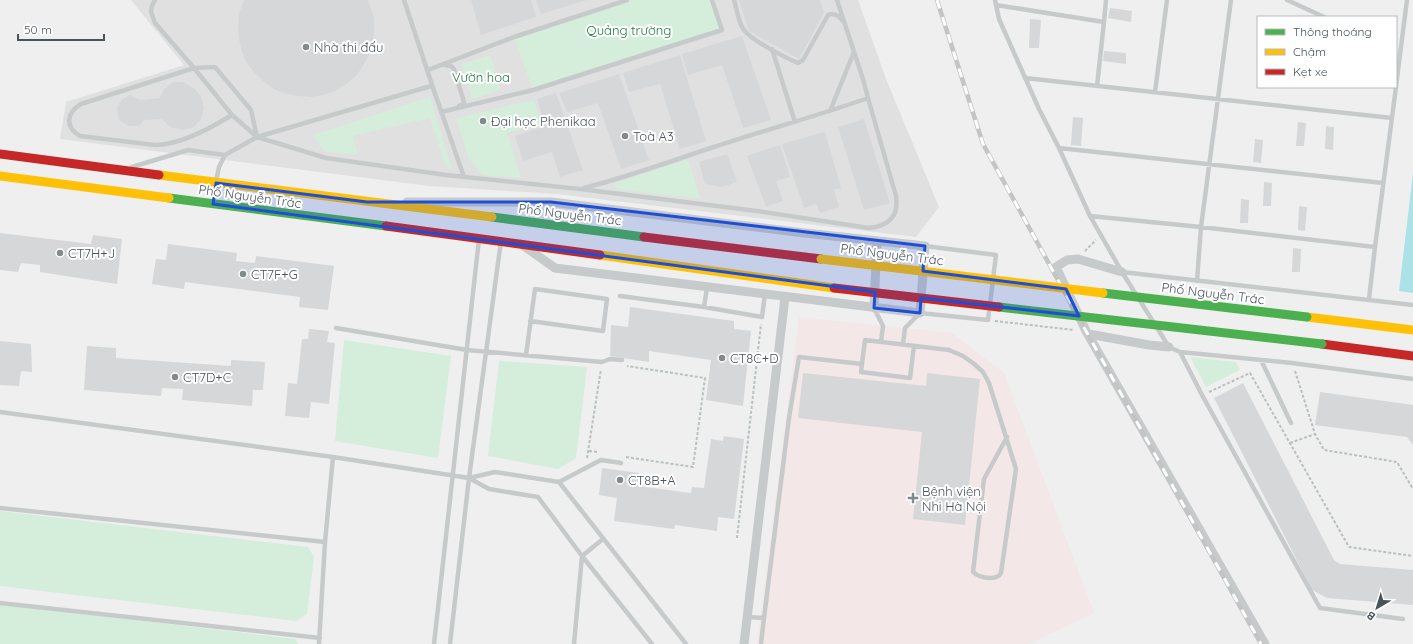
<svg xmlns="http://www.w3.org/2000/svg" width="1413" height="644" font-family="Quicksand,sans-serif">
<rect width="100%" height="100%" fill="#efefef"/>
<path fill="#e1e0e0" d="M131 0H858L886 79 939 207 916 237 557 194 429 186 60 139 66 102 184 65Z"/>
<path fill="#f4e7e7" d="M799 317 952 333 1004 373 1094 613 1028 644H757Z"/>
<path fill="#d5eddb" d="M627 0H712L722 30 533 90 514 37Z
M490 55 501 90 472 99 461 64Z
M430 97 452 169 446 167 430 118 353 136 358 155 324 151 313 135Z
M534 100 541 122 507 133 521 178 483 175 469 159 456 118Z
M688 159 700 199 616 189 613 186 615 183Z
M344 340 451 356 438 458 335 441Z
M1190 357 1236 362 1240 370 1206 387Z
M499 361 587 367 576 458 558 469 488 456Z
M0 511 308 547 314 557 307 614 296 621 0 586Z
M0 604 295 639 298 644H0Z"/>
<path fill="#ace2e7" d="M1413 173V293L1399 291Z"/>
<path fill="#d5d7d8" d="M244 0H368L374 18V31L373 43 369 55 363 66 356 76 346 84 335 91 323 95 311 97 298 96 286 94 274 89 264 82 255 73 247 63 242 52 239 39 238 27 239 14Z
M471 0H531L536 17 481 35Z
M536 0H587L541 14Z
M739 0H820L824 13 799 59 749 31Z
M1110 8 1132 11 1131 22 1108 18Z
M1030 19 1041 20 1039 48H1029Z
M742 36 771 120 743 128 722 65 688 75 682 54Z
M1104 51 1126 53V64L1103 61Z
M680 55 706 141 680 149 660 84 629 92 623 73Z
M619 74 649 160 621 169 598 103 567 112 559 93Z
M173 82H184L196 90 201 97 204 108 201 119 194 127 182 130 170 127 162 119 144 120 139 126H128L119 120 117 107 122 100 130 95 140 100 160 98 164 89Z
M556 93 583 170 560 177 552 152 523 161 515 136 545 126 537 99Z
M1073 117 1083 118 1081 146 1071 145Z
M864 119 890 203 864 210 838 127Z
M1298 122 1306 123 1304 146H1296Z
M1326 126 1334 127 1333 150 1325 149Z
M825 132 841 188 834 190 839 207 820 213 816 204 804 208 782 144Z
M1255 139 1263 140 1261 163 1253 162Z
M780 145 790 177 776 181 783 201 766 207 747 156Z
M727 154 737 182 722 187 705 184 699 162Z
M1264 182 1272 183 1271 206H1263Z
M1241 199 1249 200 1248 223H1240Z
M1299 206 1307 207 1305 231 1298 230Z
M0 233 91 244 93 235 122 239 117 284 40 272V265L21 263 18 272 0 270Z
M168 244 237 253 236 261 255 263 256 256 334 266 328 310 299 307 300 297 185 282 184 289 152 284 156 259 166 260Z
M1293 248 1301 249 1300 272H1292Z
M630 307 734 321V329L751 331 743 406 706 400 711 360 649 351V362L610 356 611 325 628 327Z
M309 329 329 331 327 342 335 343 329 404 311 402 309 418 285 416 288 383 297 384 302 339H308Z
M0 341 31 344 32 372 21 371 19 386 0 385Z
M87 346 116 348V358L231 366V360L265 362 263 390H253L252 406 182 400 183 389 162 388 161 396 84 390Z
M803 373 926 386 927 373 980 379 965 525 913 519 922 432 798 418Z
M1243 383 1334 560 1340 564 1413 570V605L1327 598 1312 590 1214 398Z
M1320 392 1413 405V445L1407 437 1315 425Z
M724 436 744 439 734 519 718 517 717 531 675 525 674 529 614 521 617 498 599 495 602 468 639 473 638 486 691 493 692 487 704 488 711 439 723 441Z"/>
<g fill="none" stroke-linecap="round" stroke-linejoin="round">
<path stroke="#b7c1bd" stroke-width="2" stroke-dasharray="3 2" stroke-linecap="butt" d="M1085 251 1096 240
M995 321 1074 330
M1295 371 1315 434 1324 450 1397 462 1413 489
M1209 392 1250 373 1349 547 1413 556
M1290 443 1315 434
M589 451 598 452
M626 457 693 467 705 378 627 366
M587 458 601 369
M737 538 761 324"/>
<path stroke="#c7cacb" stroke-width="4.5" d="M155 0 152 6 151 12 155 23 194 68 232 115 257 137 326 158 446 175 580 189 757 211 869 228C889 226 899 216 896 196L868 98 863 79 837 0
M404 0C423 59 443 118 464 177
M734 0C737 9 738 23 744 30 751 40 786 58 798 63L803 60 828 15C834 12 839 16 843 21
M995 0 999 19 1039 109 1059 148 1090 216 1122 272 1413 305
M1287 0 1324 17
M996 5 1104 22 1106 0
M772 49 795 122
M445 65 451 66 454 69 464 102 462 105 459 106
M428 70 514 37 627 0
M1025 78 1392 118
M1097 86 1104 22
M1396 86 1407 0
M1155 92 1167 0
M830 111 854 52
M441 112 533 90 722 30 712 0
M232 115C211 128 180 145 155 145L80 136C65 127 66 113 81 104L194 68 215 67 251 110 257 137
M1059 148 1383 183
M132 167 188 150 225 155
M216 181 219 167 225 155 257 137 431 86
M584 188C628 177 671 161 714 147 765 130 817 116 868 98
M1090 216 1201 227 1375 247
M1122 272 1169 347 1180 352 1292 363 1413 379
M1197 281 1201 227 1231 0
M620 296 704 307 762 317 765 294
M1369 299 1375 247 1396 87
M704 307 707 288
M874 308 883 326 881 342
M336 328 467 350 602 362 610 359 622 360
M903 344 905 328 920 313 988 320 996 255 925 246
M914 346 910 378 861 372 865 340 949 350 963 356 973 363 983 372 989 383 1016 469 1001 573C997 581 979 578 973 572L984 479 1007 437
M1180 352 1202 395 1320 608 1403 619
M526 355 535 289 607 299 603 331 530 321
M1261 360 1291 423
M0 412 333 457 469 478 495 472 559 482 601 460 621 463
M469 478 489 489 538 497 582 556 652 644
M559 482 686 644
M0 508 325 542 319 644
M325 542 333 457
M0 603 320 638
M747 617 764 618 789 418 799 357 862 364
M434 644 479 239
M450 644 469 478 501 241
M574 644 582 556 603 539
M761 644 764 618"/>
<path stroke="#c7cacb" stroke-width="9" d="M407 202H551L796 232 925 246 920 313 555 268 521 244
M1122 272 1078 259 1067 260 1056 267 1086 331 1265 644
M874 308 877 241
M1089 334 1149 345 1169 347
M744 644 785 297"/>
<path stroke="#4caf50" stroke-width="9" d="M169 198 386 226
M492 217 644 237"/>
<path stroke="#ffc107" stroke-width="9" d="M159 175 492 217
M0 176 169 198
M600 255 834 288
M1307 317 1413 330"/>
<path stroke="#c62828" stroke-width="9" d="M0 154 159 175
M386 226 600 255
M644 237 821 259
M1322 344 1413 356"/>
<g stroke="#c3c4c6" stroke-width="4.5">
<path id="rail" d="M937 0 983 144 1086 331 1261 644"/>
</g>
<use href="#rail" stroke="#fff" stroke-width="3" stroke-dasharray="9" stroke-linecap="butt"/>
<path stroke="#4caf50" stroke-width="9" d="M1103 293 1307 317
M999 307 1322 344"/>
<path stroke="#ffc107" stroke-width="9" d="M821 259 1103 293"/>
<path stroke="#c62828" stroke-width="9" d="M834 288 999 307"/>
</g>
<path fill="#1d4ed8" fill-opacity="0.2" stroke="#1d4ed8" stroke-width="3" stroke-linejoin="round" d="M216 183 367 202H551L925 246 923 271 1066 289 1079 316 921 298 920 313 874 308 875 292 213 204Z"/>
<g fill="#828a8e" stroke="#fff" stroke-width="1.5">
<circle cx="306" cy="47" r="4"/>
<circle cx="483" cy="121" r="4"/>
<circle cx="625" cy="136" r="4"/>
<circle cx="60" cy="253" r="4"/>
<circle cx="243" cy="274" r="4"/>
<circle cx="722" cy="358" r="4"/>
<circle cx="175" cy="377" r="4"/>
<circle cx="620" cy="480" r="4"/>
<path d="M911 492h4v4h4v4h-4v4h-4v-4h-4v-4h4z"/>
</g>
<g text-anchor="middle" dominant-baseline="central" stroke-width="4" stroke-linejoin="round" paint-order="stroke">
<g font-size="13" fill="#1f7540" stroke="#fff">
<text x="629" y="30">Quảng trường</text>
<text x="481" y="77">Vườn hoa</text>
</g>
<g font-size="13" fill="#48535a" stroke="#fff" text-anchor="start">
<text x="314" y="47">Nhà thi đấu</text>
<text x="491" y="121">Đại học Phenikaa</text>
<text x="633" y="136">Toà A3</text>
<text x="68" y="253">CT7H+J</text>
<text x="251" y="274">CT7F+G</text>
<text x="730" y="358">CT8C+D</text>
<text x="183" y="377">CT7D+C</text>
<text x="628" y="480">CT8B+A</text>
<text x="922" y="491">Bệnh viện<tspan x="922" dy="15">Nhi Hà Nội</tspan></text>
</g>
<g font-size="13" fill="#48535a" stroke="#fff">
<text transform="translate(250 196) rotate(8)">Phố Nguyễn Trác</text>
<text transform="translate(570 214) rotate(7)">Phố Nguyễn Trác</text>
<text transform="translate(892 254) rotate(7)">Phố Nguyễn Trác</text>
<text transform="translate(1213 293) rotate(7)">Phố Nguyễn Trác</text>
</g>
</g>
<rect x="1257" y="16" width="140" height="72" fill="#ffffff" stroke="#b6babd"/>
<rect x="1265" y="29" width="20" height="6" fill="#4caf50" stroke="#b6babd"/>
<text x="1293" y="36" font-size="12" fill="#48535a">Thông thoáng</text>
<rect x="1265" y="49" width="20" height="6" fill="#ffc107" stroke="#b6babd"/>
<text x="1293" y="56" font-size="12" fill="#48535a">Chậm</text>
<rect x="1265" y="69" width="20" height="6" fill="#c62828" stroke="#b6babd"/>
<text x="1293" y="76" font-size="12" fill="#48535a">Kẹt xe</text>
<g transform="translate(1377 608) rotate(218)" stroke="#ffffff" stroke-width="3" paint-order="stroke">
<path d="M0-3L7 15L0 10L-7 15Z" fill="#48535a"/>
<text y="-6" font-size="11" font-weight="bold" text-anchor="middle" fill="#48535a">B</text>
</g>
<path d="M18 34v6h86v-6" fill="none" stroke="#48535a" stroke-width="2"/>
<text x="24" y="34" font-size="12" fill="#48535a" stroke="#ffffff" stroke-width="3" paint-order="stroke">50 m</text>
</svg>
